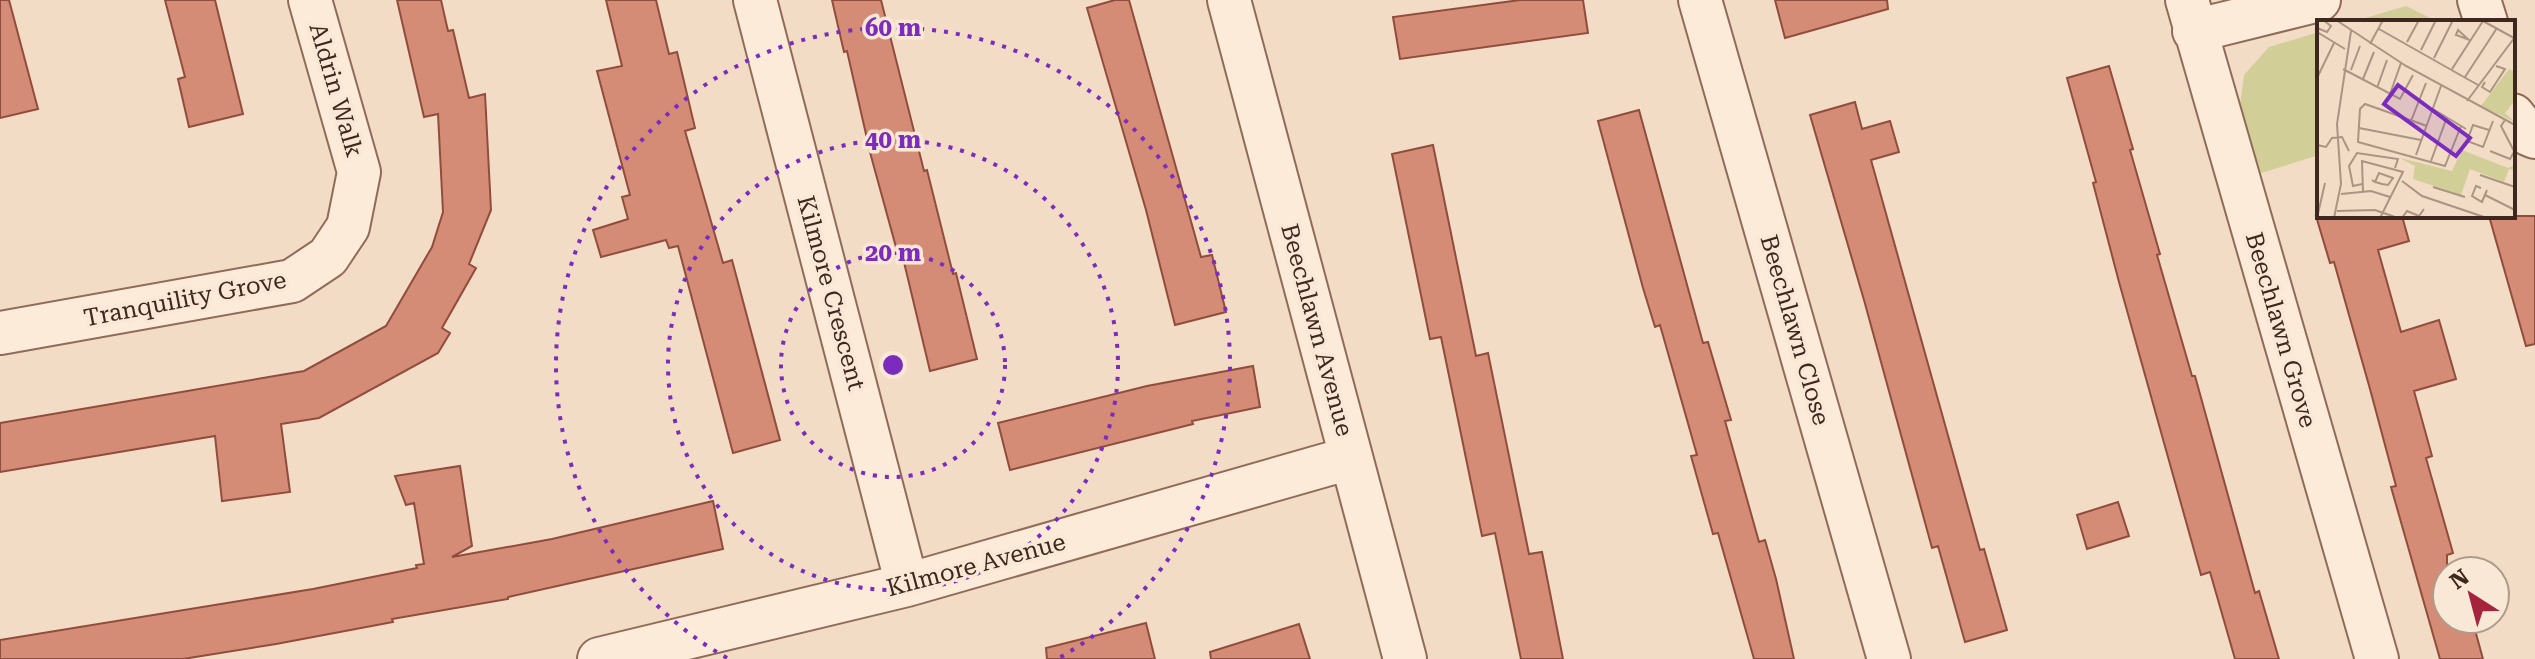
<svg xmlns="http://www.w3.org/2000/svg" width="2535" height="659" font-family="'Roboto Serif',serif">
<rect width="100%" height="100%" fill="#f2dcc5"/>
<path fill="#d2ce97" d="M2406 6 2438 22H2352Z
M2319 32V155L2255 175 2239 114 2244 75 2269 47Z"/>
<path fill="#d48c77" stroke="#914d3c" stroke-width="2" d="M0 0H9L38 109 0 118Z
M165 0H215L243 114 189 127 178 79 185 77Z
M397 0H441L448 31 453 30 469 98 485 94 491 210 469 264 476 268 442 328 450 333 438 353 319 418 281 424 290 492 222 501 215 436 0 472V423L304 371 386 326 432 247 443 212 438 114 424 117Z
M606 0H656L669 54 677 52 695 128 685 131 723 263 732 260 780 440 733 453 678 246 669 248 666 240 601 257 593 230 628 219 622 197 630 195 597 71 622 66Z
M832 0H881L924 171 927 170 953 274 956 273 977 359 930 371 903 258H899L871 156 847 51 844 52Z
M1115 0H1129L1201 257 1212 255 1226 312 1175 325 1146 210 1087 8Z
M1520 0H1583L1588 33 1400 59 1393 17Z
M1775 0H1887L1888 9 1785 38Z
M2109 66 2133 149 2130 150 2160 254 2157 255 2192 376H2195L2255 593 2259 591 2279 659H2235L2210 572 2201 575 2119 282 2093 183 2096 182 2067 78Z
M1855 102 1862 129 1890 121 1899 152 1871 160 1980 550 1984 549 2007 630 1965 642 1938 546 1932 548 1864 300 1810 115Z
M1639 110 1703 343 1708 342 1731 420 1725 421 1759 542 1765 540 1776 579 1794 659H1754L1718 533 1713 534 1691 456 1697 455 1660 325 1655 327 1643 288 1598 121Z
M1433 145 1476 356 1488 353 1529 554 1542 552 1563 659H1521L1495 533 1482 536 1441 337 1430 339 1392 154Z
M2316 216H2402L2409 241 2378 250 2401 332 2439 320 2456 379 2414 391 2432 456 2426 458 2453 553 2447 555V619H2472L2483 659H2440L2391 487 2396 486 2370 389 2334 262 2330 263Z
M2489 216H2535V344L2526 346Z
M1253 366 1260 407 1192 421 1193 424 1010 470 998 423 1147 386Z
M460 466 472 546 452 557 552 539 713 501 723 549 508 597V599L392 619 393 622 276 644 183 659H0V640L313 589 417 568 416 565 424 564 414 503 406 505 395 476Z
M2118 502 2129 536 2087 549 2077 515Z
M1146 623 1155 659H1047L1046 648Z
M1299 624 1310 659H1211L1210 652Z"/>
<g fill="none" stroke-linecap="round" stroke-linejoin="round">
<g stroke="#906b59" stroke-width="46">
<path id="minor" d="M755 0 907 585
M1229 0 1405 659
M1700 0 1889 659
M2187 0 2377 659
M2479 0 2486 22
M2194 31 2319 0
M2513 115 2528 134 2535 137
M0 333 292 281 328 257 348 227 359 172 310 0
M599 659 907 585 1350 458"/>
</g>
<use href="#minor" stroke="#fcebd9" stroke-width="42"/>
</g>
<g fill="none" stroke="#7b2cbf" stroke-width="4" stroke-dasharray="4 8">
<circle cx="893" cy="365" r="112"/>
<circle cx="893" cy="365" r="225"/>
<path d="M727 658A337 337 0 1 1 1059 658"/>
</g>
<g text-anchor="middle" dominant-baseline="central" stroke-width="7" stroke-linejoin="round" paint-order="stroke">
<g font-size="24" fill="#3e271e" stroke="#f9e8d5">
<text transform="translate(336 90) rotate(74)">Aldrin Walk</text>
<text transform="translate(831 293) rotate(75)">Kilmore Crescent</text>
<text transform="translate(185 299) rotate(-11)">Tranquility Grove</text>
<text transform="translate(1317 330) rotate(75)">Beechlawn Avenue</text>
<text transform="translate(1795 330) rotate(74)">Beechlawn Close</text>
<text transform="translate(2281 330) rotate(74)">Beechlawn Grove</text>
<text transform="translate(976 565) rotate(-15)">Kilmore Avenue</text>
</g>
</g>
<g transform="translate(2317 20)">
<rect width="198" height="198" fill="#f2dcc5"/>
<path d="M192 49 198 52V80L188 93 198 102 164 86ZM145 130 191 148 198 145 197 150 192 149 187 162 153 149 144 175 96 159 98 146 83 138 135 151Z" fill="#d2ce97"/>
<path fill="none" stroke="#aa9482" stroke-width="2" d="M19 0 89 46 198 105M166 1 197 18M0 8 10 12 14 6 6 0M62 9 161 65M0 12 28 29M150 19 139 15 141 10 153 21M90 22 102 0M53 24 66 0M104 30 119 0M117 38 136 0M26 49 83 79 96 55M135 49 166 1M34 50 43 26M148 57 180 8M0 58 17 23M46 59 57 32M168 62 165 67 173 72 188 49 179 46M60 68 70 40M73 74 84 43M150 81 198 17M116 89 149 109M188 100 184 106 198 133M94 101 109 63M110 106 48 84 43 89 41 122 128 146 144 106M42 108 104 120M172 110 156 105 150 121 166 127 176 101M0 125 9 127 15 118 25 117 32 131M173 131 193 139 197 132M99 135 124 66M114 141 130 97M163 155 198 167M55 160 58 162 62 163 65 164 71 165 76 158 62 153 58 162M85 161 105 176 170 198M45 164 36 166 32 146 40 133 81 139 78 148M116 167 148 177M164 168 159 166 155 176 165 182 170 170M46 172 45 141 86 152 63 198M24 174 54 171 73 177M168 175 198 190M20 191 58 190 81 198M0 198 8 163M17 198 24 164 20 104 34 11M85 198 90 191 102 196 107 189"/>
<path fill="#7b2cbf" fill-opacity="0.15" stroke="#7b2cbf" stroke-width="4" d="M81 65 153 118 139 136 67 84Z"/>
<rect width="198" height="198" fill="none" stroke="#3e271e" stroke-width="4"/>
</g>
<circle cx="893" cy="365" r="12" fill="#7b2cbf" stroke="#f9e8d5" stroke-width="4"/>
<g font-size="24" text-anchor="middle" font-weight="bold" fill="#7b2cbf" stroke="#f9e8d5" stroke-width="7" stroke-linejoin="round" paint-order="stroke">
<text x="893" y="36">60 m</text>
<text x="893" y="148">40 m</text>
<text x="893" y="261">20 m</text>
</g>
<g transform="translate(2471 595) rotate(324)"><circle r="38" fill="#f9e8d5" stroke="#ae9b8c" stroke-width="2"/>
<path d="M0-6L14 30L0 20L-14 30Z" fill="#a5233d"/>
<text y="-12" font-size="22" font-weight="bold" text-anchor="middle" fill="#3e271e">N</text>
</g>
</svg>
